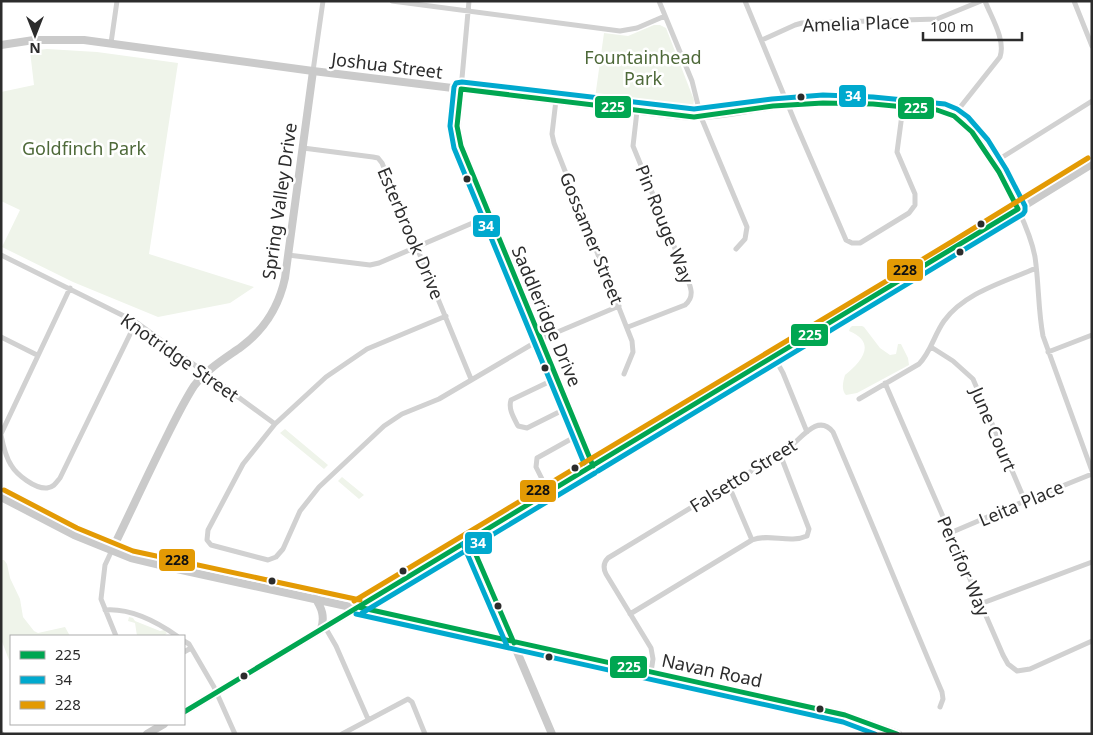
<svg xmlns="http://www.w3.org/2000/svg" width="1093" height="735" font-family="'Noto Sans',sans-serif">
<rect width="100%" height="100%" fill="#fff"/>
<path fill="#eff4ea" d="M654 25H660L666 28 694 100 693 106H670L595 98 604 33 628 36Z
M47 49 97 52 178 63 149 254 254 287 230 303 158 317 73 282 2 247 20 210 1 201V92L34 85 30 51Z
M852 326H862L864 327 880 348 890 355 896 354 898 344H901L908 358 909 365 857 393 846 395C841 390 843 382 845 375 861 362 878 343 849 331L850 328Z
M285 429 328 465 324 469 280 433Z
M342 477 364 495 359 499 338 481Z
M1 560H4L7 564 10 578 20 599 23 617 34 631 38 633 65 627 70 636H11V661L9 660 1 639Z
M129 617 133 618 135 621 160 631 164 630 167 633 164 636H137L135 623 128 621Z"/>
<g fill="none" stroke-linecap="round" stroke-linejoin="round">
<path stroke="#d1d1d1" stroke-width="5" d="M392 1 620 31 637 28 665 16
M659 1 692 81 701 117 747 227 745 239 736 249
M745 1 795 122 846 240 852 243H860L909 213 915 205V194L897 152 903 107
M1074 1 1092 46
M762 40 795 25 802 23 937 19 981 1
M111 43 117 1
M313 71 323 1
M461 89 469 1
M556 100 552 134 554 143 632 341 633 352 624 374
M954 115 1000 57C1006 40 991 17 985 1
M303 148 373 157 378 158 382 163 471 379
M993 163 1092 101
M1018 209C1025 224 1032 240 1035 257 1039 284 1038 310 1043 336L1092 471
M1 255 136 322 275 424
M288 255 370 265 379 263 489 216
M446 316 367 349 326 377 275 424 243 464 208 530 207 540 211 545 268 560 276 557 283 549 300 511 319 487 384 426 402 414 439 399 541 339 619 306
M628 327 685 305C696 296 690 285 685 273L633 146 637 111
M1 337 37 355
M931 347 953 361 973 379 1025 501
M1048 352 1092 335
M774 357 783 373 807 432
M557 378 511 400C508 409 514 418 518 426L527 428 569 407
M885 383 1003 655 1008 664 1017 671 1030 669 1092 641
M859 399 919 364C931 352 934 335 944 321 965 292 1005 282 1036 268
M1 434 70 288
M1 435C3 445 5 456 11 465 17 475 35 489 47 488 54 487 56 483 60 478L136 322
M729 486 752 540
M549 493 536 467 537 458 580 434
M950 533 1025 501 1092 474
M112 550 105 565 101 599 116 636
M980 604 1092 562
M105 610C130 608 157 622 177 636
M630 614 752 540C770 533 789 544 807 536L809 529 780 454
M325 627 336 646 368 719
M184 641 189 644 214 687 235 734
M184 652 191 648
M651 672 653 659 651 648 606 574C603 568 603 563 608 558L786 450C800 441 817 412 833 432 870 518 905 605 942 692L943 699 940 707
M1 733 2 734
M342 734 408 699 412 702 425 734"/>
<path stroke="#cacaca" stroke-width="8" d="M1 45 34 40H84L313 71 682 116C713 118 742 110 773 106 817 101 862 102 906 107 921 108 940 108 954 116 977 128 1007 185 1018 209
M461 89 457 126 461 146 593 466
M1 497 74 535 131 558 177 569 803 706 845 715 898 734
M470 541 552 734
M112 550C130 513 147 476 165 440 174 422 183 403 194 386 207 369 224 359 241 347 264 330 279 306 285 278L313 71
M315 598C322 608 325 617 321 629
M184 712 957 247 1092 164
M147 734 164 724"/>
<g stroke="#fff" stroke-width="9">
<path id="bus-1" d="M461 89 694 117 773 106 823 103 873 104 937 110 954 116 972 132 999 172 1018 209
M461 89 457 126 461 146 593 466
M470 541 514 643
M358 607 845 715 897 734
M184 712 1018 209"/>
</g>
<g stroke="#fff" stroke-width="9">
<path id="bus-2" d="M584 463 454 148 450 126 454 87 456 83 462 82 694 109 772 99 823 95 873 97 945 104 957 109 968 117 988 140 1006 169 1025 206V211L1023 214 598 471
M463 544 507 646
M362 613 595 473
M356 614 843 722 875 734"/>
</g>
<g stroke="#fff" stroke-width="9">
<path id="bus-3" d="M4 490 77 528 133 551 360 600
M354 601 953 241 1088 158"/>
</g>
<use href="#bus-1" stroke="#00a651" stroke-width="5"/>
<use href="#bus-2" stroke="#00a9ce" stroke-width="5"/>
<use href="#bus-3" stroke="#e39a04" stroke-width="5"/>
</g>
<g fill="#2c2c2c" stroke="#fff" stroke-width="2">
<circle cx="801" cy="97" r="4.5"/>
<circle cx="467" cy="179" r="4.5"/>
<circle cx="981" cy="224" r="4.5"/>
<circle cx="960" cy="252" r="4.5"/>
<circle cx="545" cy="368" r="4.5"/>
<circle cx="575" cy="468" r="4.5"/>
<circle cx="403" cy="571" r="4.5"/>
<circle cx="272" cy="581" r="4.5"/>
<circle cx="498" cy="606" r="4.5"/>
<circle cx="549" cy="657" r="4.5"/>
<circle cx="244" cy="676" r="4.5"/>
<circle cx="820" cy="709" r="4.5"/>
</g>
<g text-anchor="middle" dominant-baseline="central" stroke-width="5" stroke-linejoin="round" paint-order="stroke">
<g font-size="18" fill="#2c2c2c" stroke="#fff">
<text transform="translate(856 23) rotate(-2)">Amelia Place</text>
<text transform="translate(387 65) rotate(7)">Joshua Street</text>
<text transform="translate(279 201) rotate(-82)">Spring Valley Drive</text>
<text transform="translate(665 224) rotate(68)">Pin Rouge Way</text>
<text transform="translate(411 233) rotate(67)">Esterbrook Drive</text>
<text transform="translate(592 238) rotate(68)">Gossamer Street</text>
<text transform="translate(547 316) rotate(67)">Saddleridge Drive</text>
<text transform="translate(180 357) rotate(35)">Knotridge Street</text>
<text transform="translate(994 429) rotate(67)">June Court</text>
<text transform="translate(743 475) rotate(-32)">Falsetto Street</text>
<text transform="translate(1021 503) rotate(-23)">Leita Place</text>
<text transform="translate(964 566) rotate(67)">Percifor Way</text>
<text transform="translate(712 670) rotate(12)">Navan Road</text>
</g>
<g font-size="18" fill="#4e6939" stroke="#fff">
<text x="643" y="57">Fountainhead<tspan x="643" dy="21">Park</tspan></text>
<text x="84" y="148">Goldfinch Park</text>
</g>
</g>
<g stroke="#fff" stroke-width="2">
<rect x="838" y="84" width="29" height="24" rx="5" fill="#00a9ce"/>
<rect x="594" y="95" width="38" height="24" rx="5" fill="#00a651"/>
<rect x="897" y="96" width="38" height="24" rx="5" fill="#00a651"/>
<rect x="472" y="214" width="29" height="24" rx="5" fill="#00a9ce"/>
<rect x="886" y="258" width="38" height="24" rx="5" fill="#e39a04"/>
<rect x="790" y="323" width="39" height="24" rx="5" fill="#00a651"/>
<rect x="519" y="479" width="38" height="24" rx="5" fill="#e39a04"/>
<rect x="464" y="531" width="29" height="24" rx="5" fill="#00a9ce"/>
<rect x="158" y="548" width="38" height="24" rx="5" fill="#e39a04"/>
<rect x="609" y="655" width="39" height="24" rx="5" fill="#00a651"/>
</g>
<g font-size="14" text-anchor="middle" font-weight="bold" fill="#fff">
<text x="853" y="101">34</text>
<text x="613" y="112">225</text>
<text x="916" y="113">225</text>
<text x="486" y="231">34</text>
<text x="810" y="340">225</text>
<text x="478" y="548">34</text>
<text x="629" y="672">225</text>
</g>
<g font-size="14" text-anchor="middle" font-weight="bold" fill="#111">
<text x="905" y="275">228</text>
<text x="538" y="495">228</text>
<text x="177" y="565">228</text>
</g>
<rect width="1093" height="735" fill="none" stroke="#2c2c2c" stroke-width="5"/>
<rect x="10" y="635" width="175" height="90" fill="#ffffff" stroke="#ababab"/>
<rect x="20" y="651" width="25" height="8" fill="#00a651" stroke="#ababab"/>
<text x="55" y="660" font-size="15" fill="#2c2c2c">225</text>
<rect x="20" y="676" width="25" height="8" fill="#00a9ce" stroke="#ababab"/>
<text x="55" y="685" font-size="15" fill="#2c2c2c">34</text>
<rect x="20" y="701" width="25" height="8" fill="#e39a04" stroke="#ababab"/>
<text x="55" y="710" font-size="15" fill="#2c2c2c">228</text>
<g transform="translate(35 35) rotate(180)" stroke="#ffffff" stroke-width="4" paint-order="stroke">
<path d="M0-4L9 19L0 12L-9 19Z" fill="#2c2c2c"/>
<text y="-8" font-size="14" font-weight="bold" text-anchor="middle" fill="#2c2c2c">N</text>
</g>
<path d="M923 32v8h99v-8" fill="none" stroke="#2c2c2c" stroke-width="2.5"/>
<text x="930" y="32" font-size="15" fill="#2c2c2c" stroke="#ffffff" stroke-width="4" paint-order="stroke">100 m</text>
</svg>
